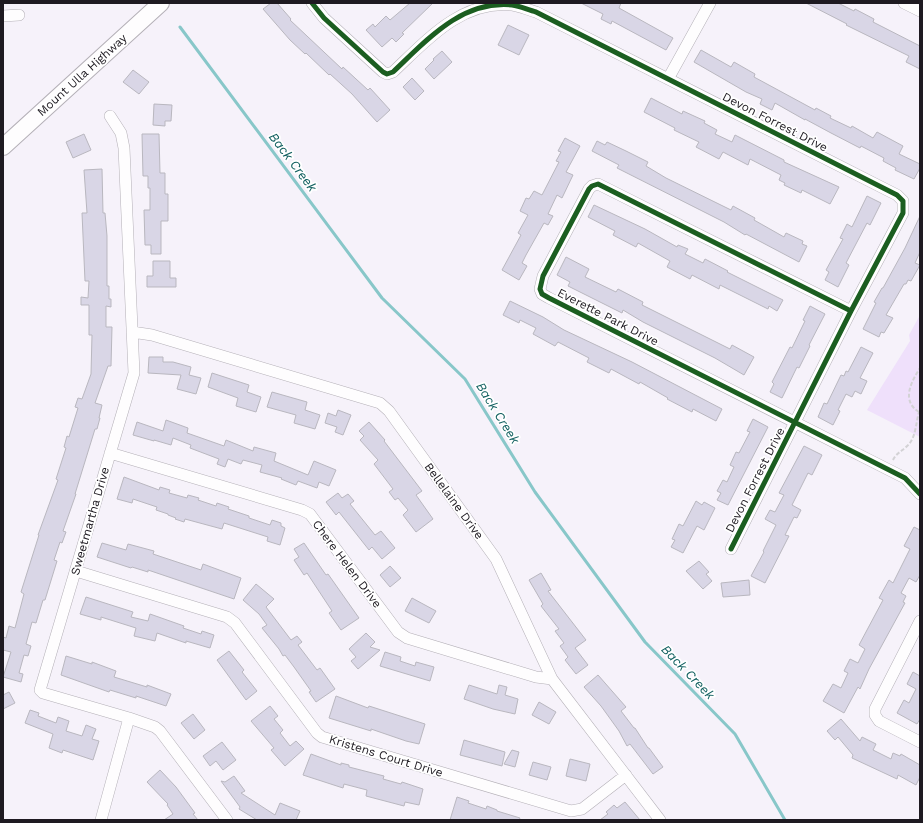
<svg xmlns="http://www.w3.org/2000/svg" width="923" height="823" font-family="'Work Sans',sans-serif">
<rect width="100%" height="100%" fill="#f6f2fa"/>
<path fill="#efe0fb" d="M920 315V437L867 410 910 341 909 335Z"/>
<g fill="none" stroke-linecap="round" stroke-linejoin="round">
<path stroke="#88c7c9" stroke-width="3" d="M180 27 382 298 465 379 535 492 645 642 735 734 785 820"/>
</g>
<path fill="#d9d6e6" stroke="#b9b7bf" d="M271 3H277L291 19 290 20 342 69 343 67 368 90 370 88 390 110 377 122 352 94 330 74 329 75 306 53 305 54 290 40 263 9Z
M410 3H433L402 33 404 34 396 42 392 38 382 47 366 30 373 24 375 27 386 16 390 20Z
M581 3H621L619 8 673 38 666 50 612 21 611 24 601 19 603 14Z
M806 3H838L854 11 855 9 874 19 873 22 920 46V69L906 62 909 56 846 25 847 24Z
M508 25 529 35 519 55 498 45Z
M701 50 731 67 734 62 755 74 754 77 815 110 816 108 831 116 830 118 851 128 852 126 873 138 877 132 903 146 899 154 920 164V168L914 179 895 170 896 168 883 161 884 158 861 146 860 148 831 133 805 119V120L775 103 772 110 760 104 762 99 746 92 694 62Z
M442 51 452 62 434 79 425 69 434 60 433 59Z
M133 70 149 82 139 94 123 82Z
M412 78 424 91 415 100 403 87Z
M651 98 682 114 683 111 705 121 704 123 717 130 715 134 732 142 735 135 784 160V162L839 187 830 204 802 190 801 193 784 185 785 183 779 180 781 175 750 159 748 165 723 152 719 159 696 147 699 142 674 130 675 128 644 112Z
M154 104 172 105 171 121H165V126L153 125Z
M84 134 91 150 73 158 66 142Z
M142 134H159L160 173H165V194H168V221H161V254H151V245H145L144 210H150V188H148V176H143Z
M565 138 580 146 566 172 573 175 562 198 557 195 548 214 553 216 548 225 544 223 526 255 522 263 527 266 519 280 502 270 521 235 518 233 528 215 520 211 526 198 529 199 534 191 542 195 559 162 556 161 561 152 558 151Z
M597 141 605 145 607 142 626 151 648 162 646 166 666 178 731 210 733 206 755 218 754 220 784 237 786 233 803 241 802 244 807 246 799 262 746 234 745 235 724 222 617 168 619 165 592 151Z
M102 169 103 213H105L107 236V286H109V299H111V307L106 306V327H112L111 366H108L95 403 102 405 99 418H100L97 429H95L75 494H76L63 531 66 532 62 543 60 542 54 560 57 561 45 600H43L36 623 32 622 26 644 31 646 28 656 24 655 19 673 23 674 21 682 3 677 11 652 3 650V637L6 638 9 626 15 628 24 594 21 592 39 535H38L58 480 56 479 66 448 64 447 67 436 69 437 78 408 75 407 78 398 82 399 91 374 92 335H89V305H81V297L88 298 89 281H85L82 213H87L84 170Z
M867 196 881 203 870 225 867 223 846 263 849 265 838 287 825 280 829 272 826 270 843 239 840 238 847 224 852 227Z
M594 205 645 229 677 247 678 245 688 249 685 254 703 263 705 259 728 271 727 272 783 300 777 311 769 306 768 309 720 285 719 289 692 275 690 279 667 267 670 261 638 243 636 247 613 235 615 231 588 217Z
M920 216V252L915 263 920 265 911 281 908 280 906 284H904L886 315 893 318 884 333 881 332 879 337 863 329 876 303 874 302 882 288H883L905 248Z
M566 257 589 269 585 277 616 292 618 289 643 302 642 305 730 349 732 345 754 357 744 375 715 358 643 322 623 310 622 313 568 286 570 282 557 275Z
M153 261H170V278H176V287H147V276H153Z
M510 301 543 317 564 330 632 362 722 409 716 421 693 409 692 412 667 399 668 398 640 382 639 384 611 369 609 373 587 362 589 358 558 342 555 346 533 334 536 328 520 320 519 323 503 315Z
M810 306 825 314 809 345 810 346 799 368 797 367 782 398 770 392 774 384 772 382 790 347 792 348 805 321 803 320Z
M861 347 873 353 860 378 867 381 861 394 855 391 852 397 846 394 838 410 840 411 833 425 818 417 824 403 827 404 841 375 844 376 846 371 848 372Z
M149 357H163V362H173L191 367 189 375 201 378 196 394 177 389 181 375 148 373Z
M212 373 249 385 247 392 261 397 256 412 236 406 238 398 208 387Z
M272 392 307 402 305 410 320 415 315 429 294 423 296 415 267 407Z
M338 410 351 415 343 435 335 432 337 427 325 423 328 413 336 416Z
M753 419 768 427 728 505 717 500 721 493 717 491 723 480 727 482 734 467 730 465 736 452 739 453 750 432 747 431Z
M166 420 188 428 187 433 224 446 226 440 253 451 254 447 276 453 274 461 308 475 314 461 336 470 329 486 319 482 317 488 298 481 296 485 281 479 282 478 260 472 262 465 243 460 241 464 228 459 225 467 217 464 219 459 190 448 191 445 173 438 171 445 154 440V441L133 435 137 422 163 431Z
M369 422 385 440 384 441 422 491 416 495 433 519 416 532 403 515 408 510 398 498 395 500 389 492 393 489 374 464 378 460 360 440 364 436 359 431Z
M804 446 822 455 812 475 808 473 792 505 801 510 797 518 794 517 785 535 789 536 765 583 751 576 764 552 763 551 776 525 765 519 770 510 775 512 784 495 779 493Z
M124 477 159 490 160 487 170 490 169 493 187 498 188 495 199 498 198 500 216 506 217 503 229 507 228 509 249 516V518L270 525 272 520 281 523V526L285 528 280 545 267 541 268 537 224 523 222 529 185 519 184 522 175 519 176 518 168 515V514L156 510 157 507 133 499 132 503 117 499Z
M338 493 342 498 348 494 354 501 350 504 375 535 381 531 395 548 382 559 372 547 369 550 339 512 336 515 326 502Z
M696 501 702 505 704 502 715 508 704 530 697 526 683 553 671 547 675 540 672 539 679 524 683 526Z
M914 527 920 530V575L916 582 909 578 901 593 906 596 903 602 905 603 869 669 860 689 858 687 844 713 823 701 833 684 841 688 848 673 844 671 850 659 858 663 865 649 859 645 883 600 879 598 889 580 893 583 910 549 904 546Z
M102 543 126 550 128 544 154 551 153 554 201 570 203 564 241 578 234 599 148 570V572L132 567 131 568 97 557Z
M304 543 326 575 328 574 359 618 341 630 329 613 332 611 307 573 304 575 294 560 299 557 294 549Z
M699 561 709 572 706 574 712 581 703 589 686 571Z
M390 566 401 578 390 587 380 575Z
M541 573 551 590 548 591 586 640 575 648 588 665 576 674 565 660 568 657 560 646 564 643 555 631 559 629 541 606 543 604 529 580Z
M749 580 750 595 723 597 721 583Z
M256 584 274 599 266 607 291 640 297 636 302 642 298 645 317 670 320 668 335 689 316 702 309 692 311 691 294 667 285 655 283 656 279 649 262 628 267 625 259 614 243 600Z
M86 597 133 612 131 617 148 621 150 614 184 626 183 628 201 634 202 631 214 635 210 648 186 641V643L157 633 155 641 134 636 136 628 101 617V620L80 614Z
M412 598 436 611 429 623 405 611Z
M366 633 375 642 370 647 380 650 358 669 351 661 356 657 349 649Z
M229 651 244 670 242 672 257 691 246 700 217 660Z
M385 652 401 657 400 661 415 666 416 662 434 667 430 681 380 666Z
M66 656 92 664V662L116 671 114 677 147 687V685L171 694 166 706 136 696V698L110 690 109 692 61 675Z
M913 672 920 676V719L917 724 897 713 904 700 909 703 916 689 907 684Z
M598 675 626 707 621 711 634 728H635L648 748H649L663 767 653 774 630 744 627 746 619 731 601 706 584 687Z
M469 685 497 694 499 685 507 687 505 695 518 699 515 714 493 709 464 699Z
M9 692 15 703 3 709V695Z
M336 696 368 708 369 706 425 724 419 744 406 741 371 729V731L329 718Z
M539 702 556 712 549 724 532 715Z
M270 706 278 716 274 719 283 730 280 733 290 746 296 741 304 749 285 766 271 750 274 748 251 721Z
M30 710 39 713 38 716 56 723 58 717 69 721 66 731 82 736 86 725 96 729 92 739 99 741 93 760 63 750 62 753 49 748 53 734 25 723Z
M193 714 205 730 194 739 181 723Z
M841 719 860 741 862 737 876 744 873 750 891 759 893 753 900 756 901 754 920 765V777L916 785 898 775 897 779 852 758 853 755 838 737 835 740 827 731Z
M464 740 505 752 502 766 460 755Z
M222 742 236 760 223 770 216 761 210 766 203 756Z
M512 750 519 752 515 767 504 764Z
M311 754 341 765V763L349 765V767L384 776 383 779 401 784 402 782 423 789 419 805 405 802 404 806 366 796 367 790 344 784 343 788 303 775Z
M570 759 590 764 586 781 566 776Z
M533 762 551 767 547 780 529 775Z
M160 770 176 787 195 813 193 814 198 820H164L173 814 167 805 168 804 147 782Z
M234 776 245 791 241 793 275 815 280 803 300 811 296 820H257L239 809 240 807 221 781 225 782Z
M457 797 469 801 468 803 486 809 487 806 497 810V811L520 818 519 820H450Z
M625 802 640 820H600L608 814 606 812 614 805 617 808Z"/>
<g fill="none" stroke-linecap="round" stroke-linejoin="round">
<g stroke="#b4b0b7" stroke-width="12">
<path id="minor" d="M312 3 324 18 383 72 387 74 393 72C426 41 461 0 512 5 520 6 528 10 536 12L897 195 903 201V213L851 311 731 549
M904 3 920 11
M3 16 19 15
M668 79 710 3
M110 116 121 133 124 148 134 373 40 690 43 693 129 718 155 727 160 731 227 820
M851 311 598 184 592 186 589 189 543 276 540 289 542 294 549 298 905 478 920 494
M132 332 152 335 380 403 389 411 496 559 552 679 660 820
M110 453 302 510 310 514 398 632 407 638 536 677 552 679
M76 571 227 617 235 623 317 733 322 737 571 811 582 809 626 775
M920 621 875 709V715L879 721 920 742
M101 820 129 718"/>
</g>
<g stroke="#b4b0b7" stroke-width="18">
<path id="secondary" d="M3 147 161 3"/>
</g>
<path stroke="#d3d2d5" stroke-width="2" stroke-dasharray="4 2" stroke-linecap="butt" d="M919 412C901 401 911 382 920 368
M893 460C896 453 904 450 909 444 916 436 916 422 919 412"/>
<use href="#minor" stroke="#fefdfe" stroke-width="11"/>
<use href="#secondary" stroke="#fefdfe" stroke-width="16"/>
<g stroke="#fff" stroke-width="8">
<path id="cycleway" d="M312 3 324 18 383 72 387 74 393 72C426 41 461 0 512 5 520 6 528 10 536 12L897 195 903 201V213L851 311 731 549
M851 311 598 184 592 186 589 189 543 276 540 289 542 294 549 298 905 478 920 494"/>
</g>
<use href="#cycleway" stroke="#1b5e20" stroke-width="5"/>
</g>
<g text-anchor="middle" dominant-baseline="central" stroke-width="3.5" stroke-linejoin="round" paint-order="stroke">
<g font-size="12" fill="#1e1a21" stroke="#fff">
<text transform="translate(82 75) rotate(-42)">Mount Ulla Highway</text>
<text transform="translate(775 122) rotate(27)">Devon Forrest Drive</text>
<text transform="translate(608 317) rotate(27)">Everette Park Drive</text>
<text transform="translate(755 480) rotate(-63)">Devon Forrest Drive</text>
<text transform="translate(454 501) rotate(54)">Bellelaine Drive</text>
<text transform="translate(90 521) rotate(-74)">Sweetmartha Drive</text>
<text transform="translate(347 564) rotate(53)">Chere Helen Drive</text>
<text transform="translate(386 756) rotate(17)">Kristens Court Drive</text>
</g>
<g font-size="13" font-style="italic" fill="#126060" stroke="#fff">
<text transform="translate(293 162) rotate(53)">Back Creek</text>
<text transform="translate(498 413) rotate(58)">Back Creek</text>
<text transform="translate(688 672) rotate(46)">Back Creek</text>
</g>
</g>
<rect width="923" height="823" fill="none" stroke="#1e1a21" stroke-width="8"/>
</svg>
